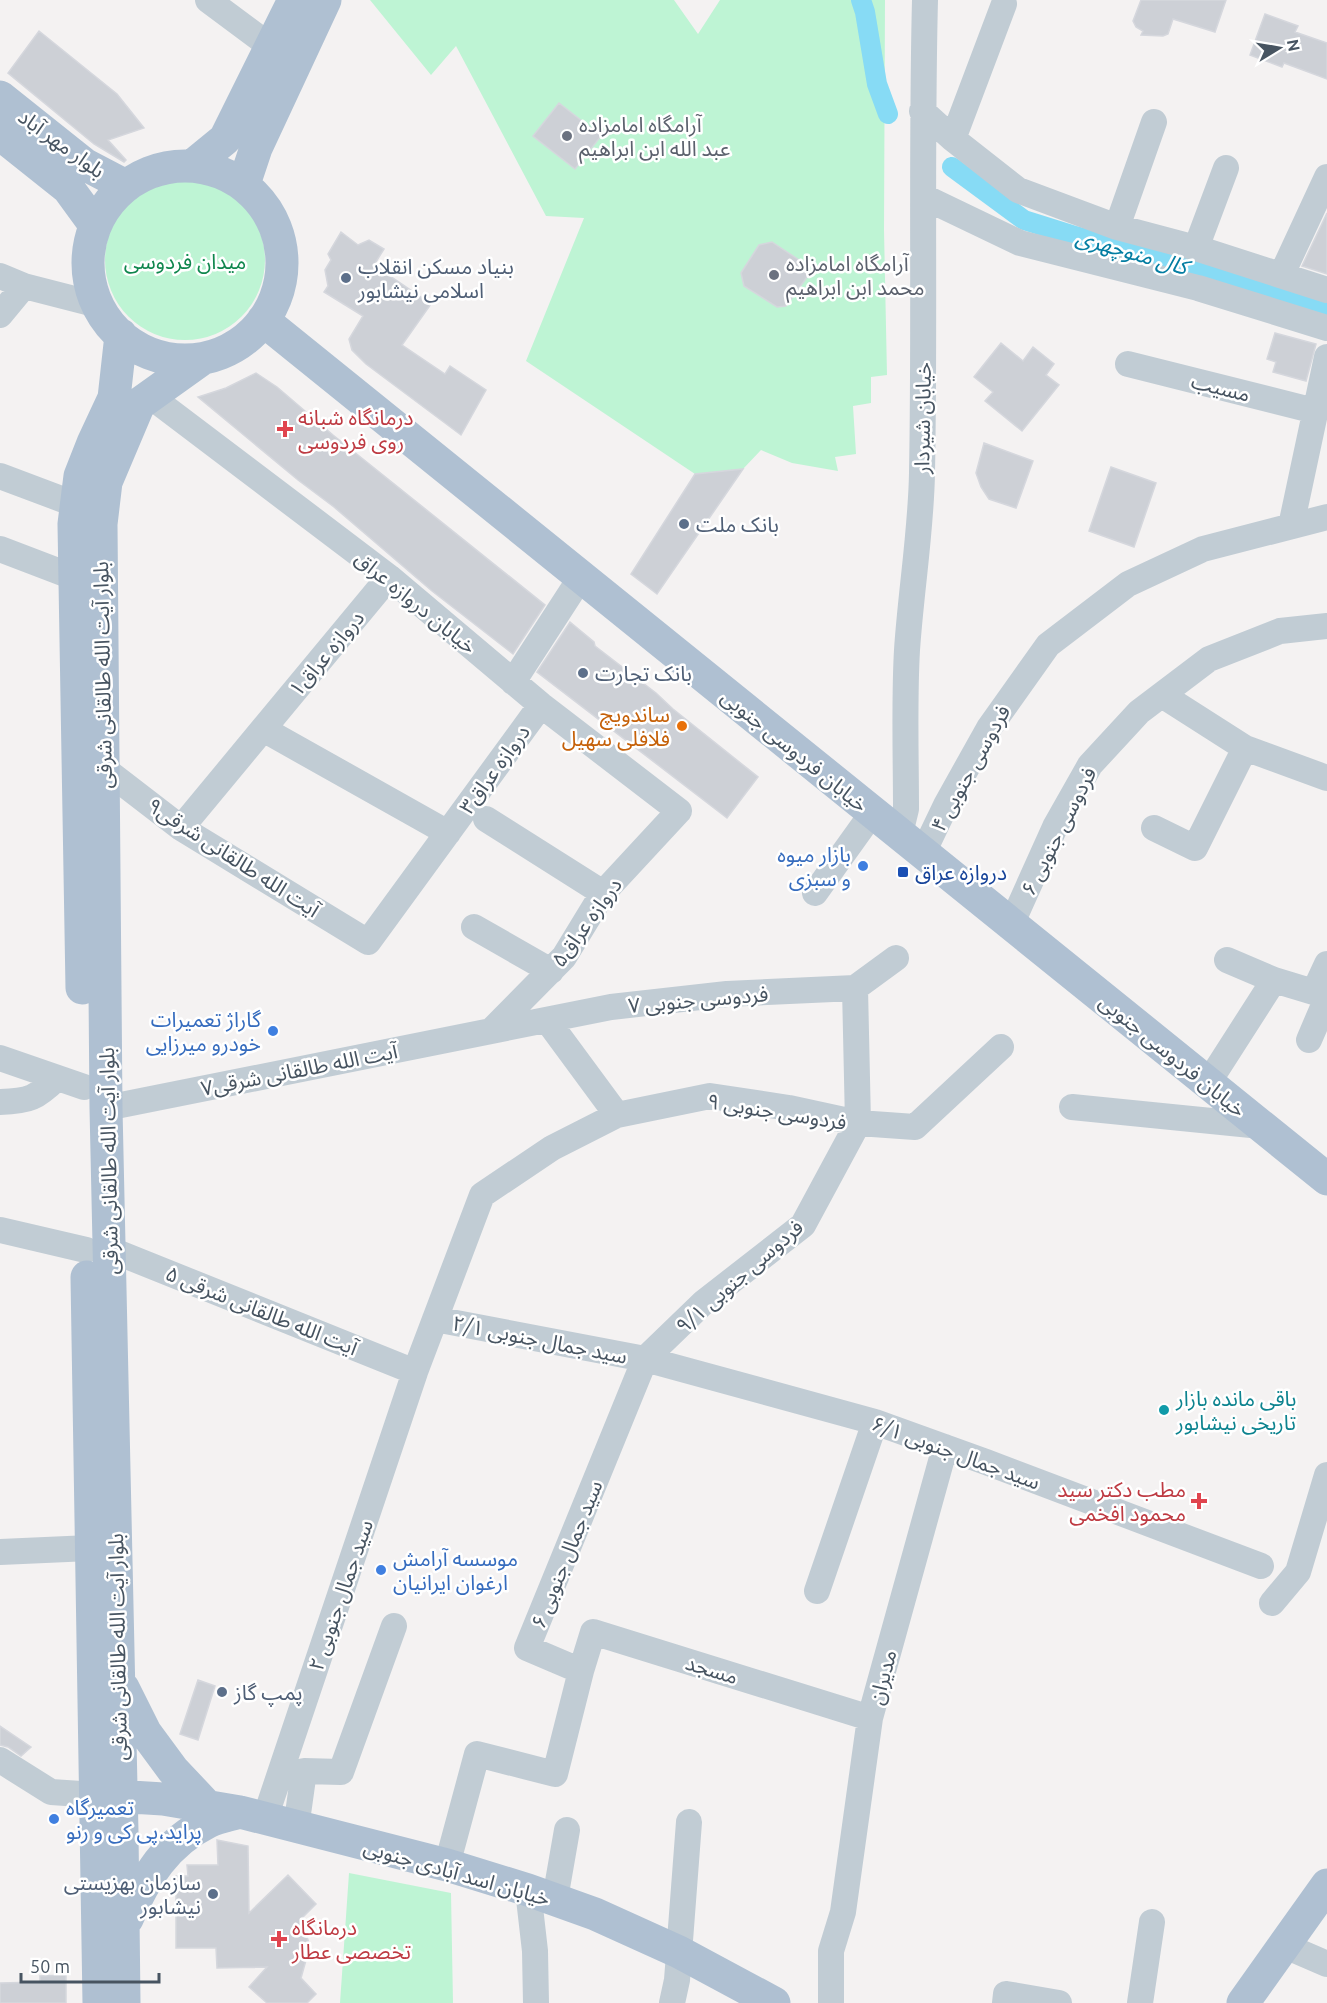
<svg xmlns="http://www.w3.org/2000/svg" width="1327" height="2003" font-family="Ubuntu,'Noto Sans Arabic',sans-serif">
<rect width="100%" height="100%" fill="#f4f2f2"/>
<path fill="#bef4d4" d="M370 0H674L698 34 720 0H885L884 230 887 375 871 377V403L853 406 856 454 835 457 838 471 792 463 761 450 743 469 695 474 526 361 584 218 546 216 456 46 431 75Z
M105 260a80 80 0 1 1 160 0a80 80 0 1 1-160 0Z
M349 1873 451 1893 453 2003H340Z"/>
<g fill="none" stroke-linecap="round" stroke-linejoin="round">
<path stroke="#87dbf5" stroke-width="20" d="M861 0 865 12 877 84 888 114
M952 167 1024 220 1075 236 1215 273 1327 308"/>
</g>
<path fill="#cdd0d6" stroke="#d5d7dd" stroke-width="1.5" d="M1141 0H1226L1215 32 1173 19 1168 34 1163 36 1141 35 1143 31 1136 27 1133 21Z
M1265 14 1298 26 1295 32 1327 43V79L1284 63 1282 67 1250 55Z
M39 31 117 94 144 128 108 140 126 160 124 162 94 144 8 73Z
M559 103 601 136 575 169 533 136Z
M1327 213V274L1302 266Z
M341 232 358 245 369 240 384 249 374 265 431 304 402 345 445 374 450 366 486 390 461 435 366 364 352 350 349 339 363 316 324 292 328 286 325 270 331 260 328 254Z
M772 242 805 264 807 277 786 306 777 307 744 286 741 273 759 245Z
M1275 333 1316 344 1306 381 1273 372 1276 362 1267 359Z
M1001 343 1023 361 1033 347 1054 364 1046 375 1059 385 1022 431 985 401 993 392 974 377Z
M256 373 277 387 333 435 545 605 513 654 432 591 334 507 298 480 198 397 226 388Z
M984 443 1033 461 1016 508 989 499 981 487 976 473Z
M1111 467 1156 483 1134 547 1089 531Z
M743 469 657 594 631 574 695 474Z
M570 622 594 642 595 646 656 693 673 709 758 777 727 818 537 672Z
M198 1680 215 1686 198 1740 180 1734Z
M0 1726 31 1747 21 1756 8 1747 0 1745Z
M217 1840 248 1846 249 1913 288 1875 316 1904 301 1919 310 1946 301 1978 316 1994 307 2003H267L249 1987 267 1967 217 1968 216 1948H176V1876H188L187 1865H218Z
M66 1975V2003H0V1983L40 1982V1976Z"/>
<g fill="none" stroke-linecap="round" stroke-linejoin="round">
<path stroke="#c1ccd4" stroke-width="26" d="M208 0 271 47
M922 111 953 139 1018 190 1117 227 1196 248 1327 290
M953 139 1004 4
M924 197 1020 243 1198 288 1327 328
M1117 227 1154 122
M1196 248 1226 168
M1282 274 1327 177
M0 276 24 286 98 305
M0 315 24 286
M1128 364 1315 411
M150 396 389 577 541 705 679 811 603 893 564 957 492 1030
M0 476 77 505
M1291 526 1327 357
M0 549 76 578
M513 682 581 577
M1162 695 1245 748 1327 778
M263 729 448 833
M103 768 181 828 368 942 541 705
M486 819 603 893
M181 828 389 577
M1154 828 1195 848 1245 748
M900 834 906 809C906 756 904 702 907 650 911 590 921 532 922 473 925 315 921 158 925 0
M923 853 946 805 989 728 1048 645 1128 584 1203 549 1327 517
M815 893 873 812
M1011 925 1055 827 1090 765 1139 712 1209 659 1280 631 1327 626
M474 927 551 971
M1227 960 1274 980 1327 996
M1314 992 1327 964
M547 1020 617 1115
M1309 1040 1327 998
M0 1058 84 1087
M1208 1083 1274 980
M0 1102C30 1101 36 1098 57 1078
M1072 1107 1261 1126
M106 1108 611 1007 727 994 855 988 896 958
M0 1230 86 1250
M109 1249 415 1372
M435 1319 645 1359 875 1422 986 1462 1261 1566
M0 1552 90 1548
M817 1591 875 1422
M1272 1603 1298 1572 1327 1475
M581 1671 593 1632 870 1718
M0 1760 51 1792 96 1795
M265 1818 415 1372 482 1195 552 1148 617 1115 710 1096 789 1108 858 1123 915 1127 1001 1047
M296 1828 304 1771 341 1772 394 1626
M447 1865 477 1754 555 1774 581 1671 527 1648 645 1359 703 1303 803 1225 858 1123 855 988
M528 1890 535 1951 536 2003
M555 1899 567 1830
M1283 1945 1327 1964
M672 2003 677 1980 689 1822
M831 2003V1951L843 1912 870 1718 945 1447
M1005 2003 1006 1994 1059 2003
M1140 2003 1152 1922"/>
<path stroke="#afc0d2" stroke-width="33" d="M0 97 84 164 126 186
M0 134 68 188 95 225
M192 166 225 139 294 0
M88 263a97 97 0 1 1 194 0a97 97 0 1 1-194 0Z
M244 184 256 148 325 0
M263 320 1327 1179
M82 988 74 524 80 476 93 443 114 398 121 335
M87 1277 99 2003
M123 1688 145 1732 173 1770 206 1805
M99 1795 163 1799 240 1812 447 1865 528 1890 595 1914 679 1952 774 2003
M127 1919C145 1877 166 1843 208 1822 218 1817 230 1815 240 1812
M124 2003 122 1832 106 1108 101 524 106 482 139 404 202 359
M1243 2003 1327 1885"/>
</g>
<g fill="#6b7280" stroke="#fff" stroke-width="2">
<circle cx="567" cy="136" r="6"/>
<circle cx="774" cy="275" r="6"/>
</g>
<g fill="#5c6f8a" stroke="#fff" stroke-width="2">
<circle cx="346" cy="278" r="6"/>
<circle cx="684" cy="524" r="6"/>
<circle cx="583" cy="673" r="6"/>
<circle cx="222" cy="1692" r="6"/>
<circle cx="213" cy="1894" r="6"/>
</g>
<g fill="#e0444e" stroke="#fff" stroke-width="2">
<path d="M282 420h6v6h6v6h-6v6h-6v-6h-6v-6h6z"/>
<path d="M1196 1492h6v6h6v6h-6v6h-6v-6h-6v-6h6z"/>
<path d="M276 1930h6v6h6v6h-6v6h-6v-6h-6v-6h6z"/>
</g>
<circle fill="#e8710a" stroke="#fff" stroke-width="2" cx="682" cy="726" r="6"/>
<g fill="#3f7fe0" stroke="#fff" stroke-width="2">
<circle cx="863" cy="866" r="6"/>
<circle cx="273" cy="1031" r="6"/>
<circle cx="381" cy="1570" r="6"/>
<circle cx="54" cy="1819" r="6"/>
</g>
<rect fill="#1a4fb4" stroke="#fff" stroke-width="2" x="897" y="866" width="12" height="12" rx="3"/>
<circle fill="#0f9aa8" stroke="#fff" stroke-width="2" cx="1164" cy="1410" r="6"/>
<g text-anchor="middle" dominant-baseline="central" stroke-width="5" stroke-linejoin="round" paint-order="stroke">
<g font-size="21" fill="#5b616d" stroke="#fff" text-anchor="start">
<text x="579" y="124">آرامگاه امامزاده<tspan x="579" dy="24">عبد الله ابن ابراهیم</tspan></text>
<text x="786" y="263">آرامگاه امامزاده<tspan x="786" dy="24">محمد ابن ابراهیم</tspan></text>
</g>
<g font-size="21" fill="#475461" stroke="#fff">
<text transform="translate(62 143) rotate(36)">بلوار مهر آباد</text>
<text transform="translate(1221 387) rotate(14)">مسیب</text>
<text transform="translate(922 418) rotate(-89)">خیابان شیردار</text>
<text transform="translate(416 602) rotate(39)">خیابان دروازه عراق</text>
<text transform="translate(326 653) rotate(-50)">دروازه عراق۱</text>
<text transform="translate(102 675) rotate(-91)">بلوار آیت الله طالقانی شرقی</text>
<text transform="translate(795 750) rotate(39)">خیابان فردوسی جنوبی</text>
<text transform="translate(970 768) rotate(-61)">فردوسی جنوبی ۴</text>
<text transform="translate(494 769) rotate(-54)">دروازه عراق۳</text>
<text transform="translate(1058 831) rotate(-63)">فردوسی جنوبی ۶</text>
<text transform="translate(234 857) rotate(33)">آیت الله طالقانی شرقی۹</text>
<text transform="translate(586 922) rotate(-54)">دروازه عراق۵</text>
<text transform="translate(698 999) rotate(-5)">فردوسی جنوبی ۷</text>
<text transform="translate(1173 1055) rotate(39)">خیابان فردوسی جنوبی</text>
<text transform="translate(299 1069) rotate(-11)">آیت الله طالقانی شرقی۷</text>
<text transform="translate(777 1111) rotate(9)">فردوسی جنوبی ۹</text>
<text transform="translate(108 1161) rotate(-91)">بلوار آیت الله طالقانی شرقی</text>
<text transform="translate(739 1276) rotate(-41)">فردوسی جنوبی ۹/۱</text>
<text transform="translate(262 1310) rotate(22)">آیت الله طالقانی شرقی ۵</text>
<text transform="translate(540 1339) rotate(11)">سید جمال جنوبی ۲/۱</text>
<text transform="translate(956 1452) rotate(20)">سید جمال جنوبی ۶/۱</text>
<text transform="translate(566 1554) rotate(-68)">سید جمال جنوبی ۶</text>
<text transform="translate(340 1595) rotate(-71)">سید جمال جنوبی ۲</text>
<text transform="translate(117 1647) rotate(-91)">بلوار آیت الله طالقانی شرقی</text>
<text transform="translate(712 1669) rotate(17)">مسجد</text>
<text transform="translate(882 1677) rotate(-75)">مدیران</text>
<text transform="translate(457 1872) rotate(16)">خیابان اسد آبادی جنوبی</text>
</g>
<g font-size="21" fill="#0f864d" stroke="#fff">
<text x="185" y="261">میدان فردوسی</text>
</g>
<g font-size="21" fill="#4e5e75" stroke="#fff" text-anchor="start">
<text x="358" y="266">بنیاد مسکن انقلاب<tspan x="358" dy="24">اسلامی نیشابور</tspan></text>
<text x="696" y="524">بانک ملت</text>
<text x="595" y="673">بانک تجارت</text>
<text x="234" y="1692">پمپ گاز</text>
<text x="201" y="1882" text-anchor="end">سازمان بهزیستی<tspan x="201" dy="24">نیشابور</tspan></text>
</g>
<g font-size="21" fill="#be3a42" stroke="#fff" text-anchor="start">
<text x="298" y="417">درمانگاه شبانه<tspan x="298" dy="24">روی فردوسی</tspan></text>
<text x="1186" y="1489" text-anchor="end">مطب دکتر سید<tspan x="1186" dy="24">محمود افخمی</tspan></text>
<text x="292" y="1927">درمانگاه<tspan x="292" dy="24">تخصصی عطار</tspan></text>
</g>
<g font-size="21" fill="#c56008" stroke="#fff" text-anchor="end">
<text x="670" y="714">ساندویچ<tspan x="670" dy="24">فلافلی سهیل</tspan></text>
</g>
<g font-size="21" fill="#366cbe" stroke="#fff" text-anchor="end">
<text x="851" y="854">بازار میوه<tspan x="851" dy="24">و سبزی</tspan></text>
<text x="261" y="1019">گاراژ تعمیرات<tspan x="261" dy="24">خودرو میرزایی</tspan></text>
<text x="393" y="1558" text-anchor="start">موسسه آرامش<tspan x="393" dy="24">ارغوان ایرانیان</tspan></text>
<text x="66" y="1807" text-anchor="start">تعمیرگاه<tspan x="66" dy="24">پراید،پی کی و رنو</tspan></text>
</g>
<g font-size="21" fill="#164399" stroke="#fff" text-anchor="start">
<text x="915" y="872">دروازه عراق</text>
</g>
<g font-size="21" fill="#0d838f" stroke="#fff" text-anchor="start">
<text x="1176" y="1398">باقی مانده بازار<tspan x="1176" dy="24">تاریخی نیشابور</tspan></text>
</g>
<g font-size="22" font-style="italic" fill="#037da2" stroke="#fff">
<text transform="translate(1132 251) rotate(16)">کال منوچهری</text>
</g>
</g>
<g transform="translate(1279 48) rotate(79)" stroke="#ffffff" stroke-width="4.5" paint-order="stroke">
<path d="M0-4.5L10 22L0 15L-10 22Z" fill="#475461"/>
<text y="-9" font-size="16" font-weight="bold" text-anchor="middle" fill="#475461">N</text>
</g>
<path d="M21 1973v9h138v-9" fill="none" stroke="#475461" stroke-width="3"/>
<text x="30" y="1973" font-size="18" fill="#475461" stroke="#ffffff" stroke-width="4.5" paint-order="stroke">50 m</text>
</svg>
